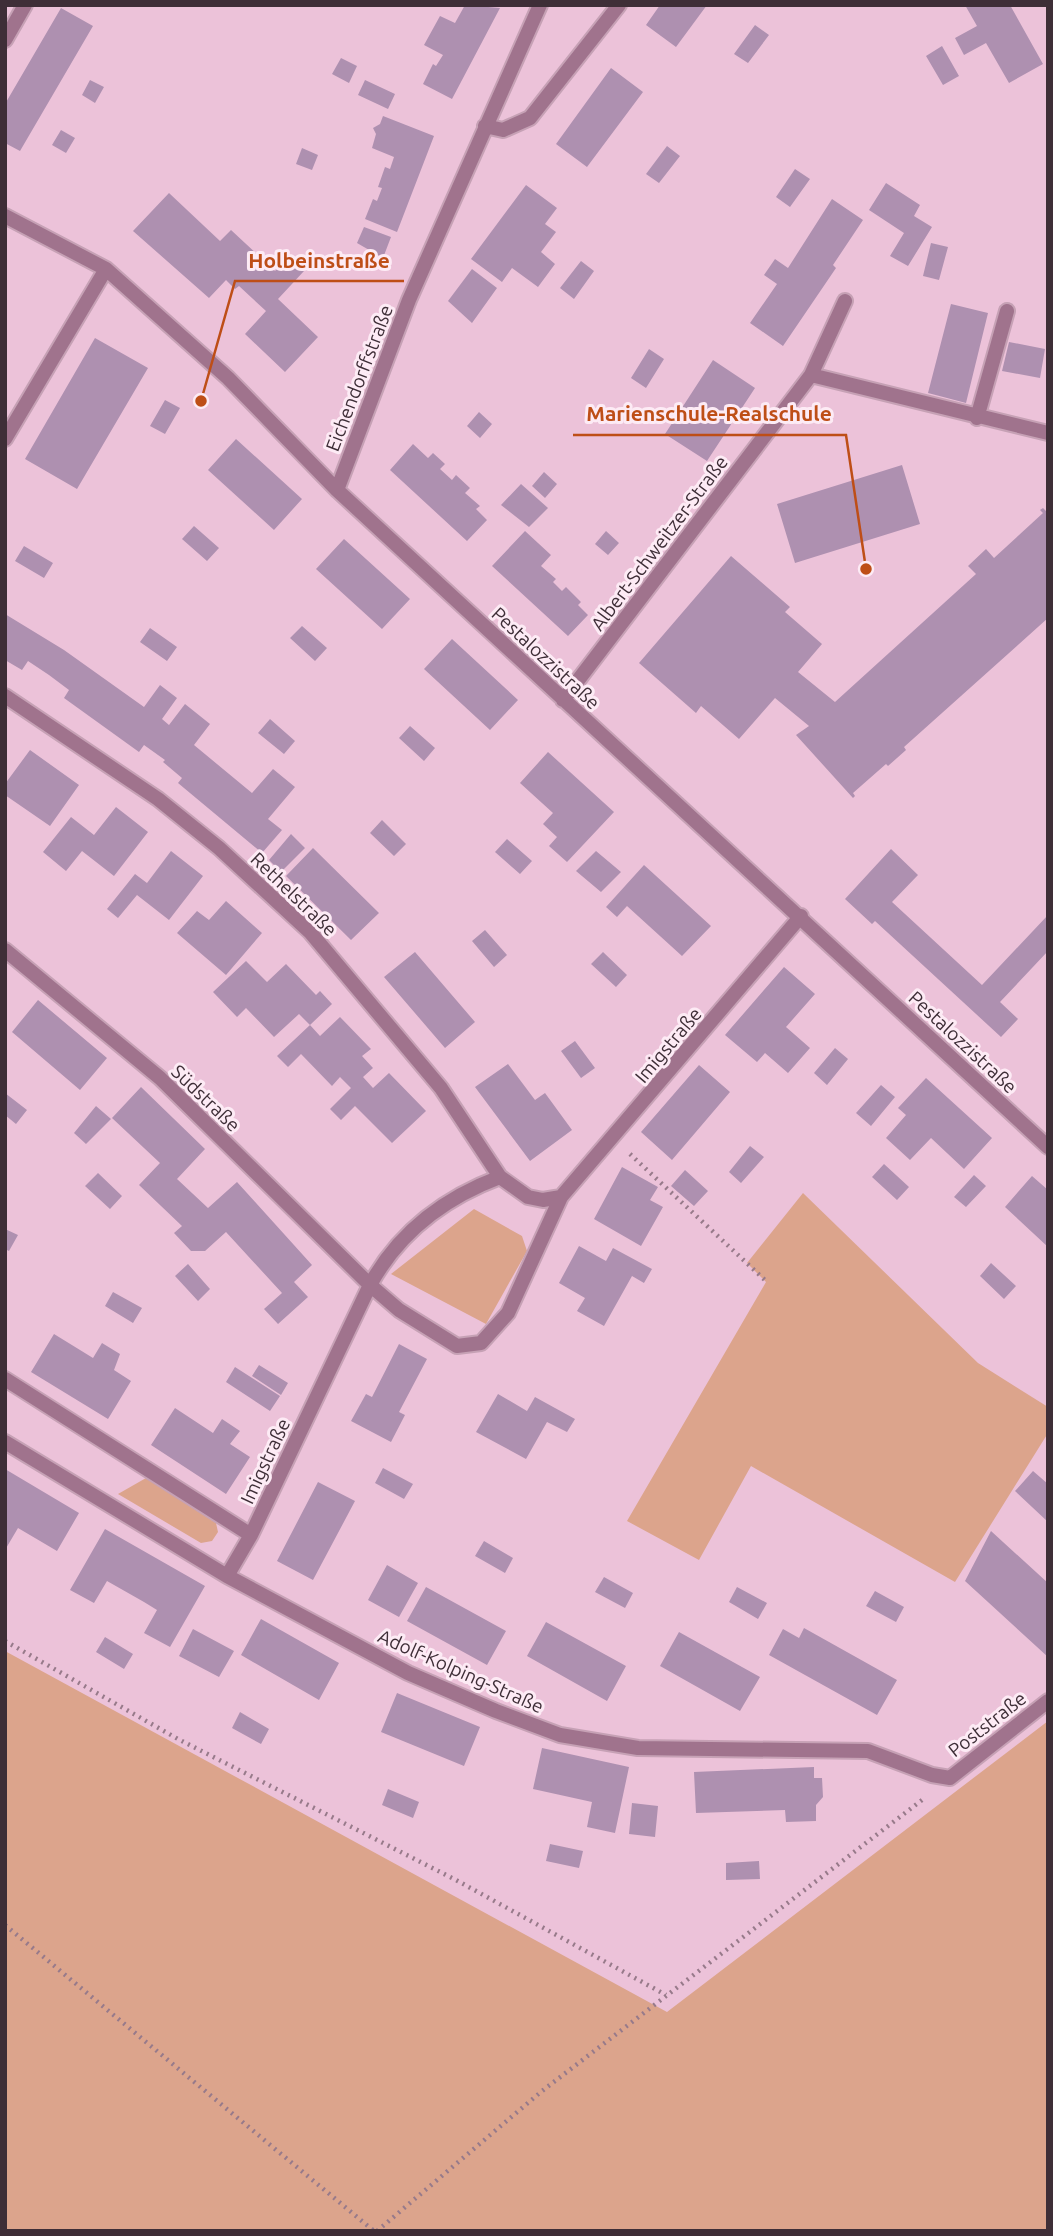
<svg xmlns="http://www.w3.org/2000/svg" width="1053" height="2236" font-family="Ubuntu,sans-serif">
<rect width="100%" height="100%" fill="#ecc2d9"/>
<path fill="#dca48c" d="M803 1193 978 1363 1048 1407V1433L955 1582 751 1466 699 1560 627 1521 766 1282 747 1263Z
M474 1209 522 1236 527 1251 486 1324 391 1274Z
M146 1478 216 1523 218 1532 212 1541 201 1543 118 1494Z
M5 1651 667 2012 1048 1721V2231H5Z"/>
<path fill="#ae90b0" d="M465 5 500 8 452 99 423 84 433 64 436 66 443 55 424 45 440 16 455 23Z
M660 5H707L676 47 646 25Z
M965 5H1010L1043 64 1009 83 986 43 964 55 955 38 977 26Z
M61 8 93 26 20 151 5 143V104Z
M755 25 769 35 748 63 734 54Z
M942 46 959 76 943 85 926 56Z
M341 58 357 66 349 83 332 74Z
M611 68 643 92 587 167 556 144Z
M90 80 104 87 95 103 82 95Z
M365 80 395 94 388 109 358 95Z
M383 116 434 136 397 232 365 219 373 199 377 201 382 188 378 187 385 167 390 169 394 157 372 148 376 134 373 128 380 124Z
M61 130 75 138 66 153 52 145Z
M667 146 680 156 659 183 646 174Z
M302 148 318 155 312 170 296 164Z
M795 169 810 179 790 207 776 197Z
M886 183 920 205 914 216 932 227 908 266 890 256 904 233 869 210Z
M526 185 557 208 545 224 556 232 541 252 555 264 538 287 512 268 502 282 471 259Z
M169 193 220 241 231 230 275 271 289 257 304 271 278 299 318 337 285 372 245 334 266 311 239 286 235 289 226 280 209 298 133 231Z
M832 199 863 220 833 265 836 268 783 346 750 323 777 284 764 275 775 259 788 268Z
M364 227 391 237 383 258 357 243Z
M931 243 948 247 939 280 923 276Z
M581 261 594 271 574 299 560 288Z
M472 269 497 288 472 323 448 301Z
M951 304 988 313 966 403 928 393Z
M95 338 148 368 77 489 25 459Z
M1009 342 1045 349 1040 378 1002 371Z
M649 349 664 359 646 388 631 378Z
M713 360 755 388 707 461 665 434Z
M165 400 180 408 165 434 150 426Z
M479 412 492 424 480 438 467 426Z
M236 439 302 499 274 530 208 470Z
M413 444 428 458 433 453 445 464 440 469 452 480 456 475 470 488 465 493 480 506 476 509 487 520 467 541 390 470Z
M902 465 920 524 795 563 777 504Z
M544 472 557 484 545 498 532 486Z
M521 484 548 508 529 527 501 505Z
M1043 508 1048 513V618L904 747 906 750 888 766 886 764 853 793 855 796 853 798 796 735 809 726 775 698 739 739 701 706 696 713 639 663 731 556 790 607 785 612 822 644 798 672 835 702 976 574 968 566 986 549 994 558 1043 513 1040 510Z
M194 526 219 548 207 561 182 539Z
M525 531 551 555 541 566 556 579 553 582 562 591 566 587 581 602 578 605 588 615 568 636 492 566Z
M606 531 619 543 608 555 595 544Z
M344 539 410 599 382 629 316 569Z
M24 546 53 563 44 578 15 561Z
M5 614 64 650 144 707 160 685 177 698 162 719 169 725 185 704 210 724 194 745 252 793 273 769 295 787 268 819 282 830 262 853 178 783 182 778 163 762 165 760 144 745 139 752 64 698 69 690 49 675 28 661 22 670 5 660Z
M302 626 327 648 315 661 290 638Z
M150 628 177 647 167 661 140 642Z
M452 639 518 700 490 730 424 669Z
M270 719 295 741 284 754 258 733Z
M410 726 435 748 424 761 399 738Z
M30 750 79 785 50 826 5 795V784Z
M548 752 614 812 567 862 549 846 557 837 543 824 553 813 520 783Z
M116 807 148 832 114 876 82 851 66 871 43 852 71 817 94 835Z
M382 820 406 844 394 856 370 833Z
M291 834 305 848 281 872 269 860Z
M507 839 532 861 520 874 495 852Z
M313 848 379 913 351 940 286 876Z
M891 849 918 875 892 902 982 985 1048 915V951L1000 1002 1018 1019 1001 1037 875 921 872 924 845 899Z
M171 851 203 876 169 920 137 895 118 918 107 909 135 874 147 883Z
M596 851 621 872 601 892 576 871Z
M644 865 711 926 682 956 627 906 617 917 606 907Z
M226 901 262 933 226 975 177 933 197 911 209 920Z
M485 930 507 955 494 967 472 941Z
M415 952 475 1022 445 1048 384 977Z
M603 952 627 975 616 987 591 964Z
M246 961 267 982 286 964 316 995 320 991 332 1004 310 1025 299 1014 274 1037 246 1008 237 1017 213 992Z
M784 967 815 994 786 1027 810 1048 788 1073 765 1053 757 1062 725 1035Z
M38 1000 107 1058 80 1090 12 1032Z
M340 1017 371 1049 362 1056 373 1068 363 1077 373 1088 389 1073 426 1111 392 1143 355 1106 341 1120 330 1109 351 1088 340 1077 332 1086 301 1054 288 1067 277 1056 310 1025 320 1036Z
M575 1041 595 1068 581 1078 561 1051Z
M835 1048 848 1059 827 1085 814 1073Z
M508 1064 535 1100 545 1093 572 1130 530 1161 475 1087Z
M699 1065 730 1092 672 1160 641 1132Z
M926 1078 992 1138 964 1169 931 1138 910 1160 886 1138 906 1115 898 1108Z
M881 1085 895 1097 871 1126 856 1113Z
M141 1087 205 1149 177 1179 208 1208 237 1182 312 1265 294 1282 308 1297 278 1324 264 1309 282 1293 226 1232 205 1251H191L174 1233 182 1226 139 1185 160 1163 112 1118Z
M5 1093 27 1110 16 1124 5 1115Z
M96 1106 111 1119 86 1144 74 1133Z
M750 1146 764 1157 741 1183 729 1172Z
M884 1164 909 1187 897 1200 872 1177Z
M622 1167 658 1187 650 1200 663 1207 641 1246 594 1219Z
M685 1170 708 1191 694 1206 671 1186Z
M98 1173 122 1196 110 1209 85 1186Z
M974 1175 986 1186 966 1207 954 1197Z
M1032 1176 1048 1190V1247L1005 1207Z
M5 1229 18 1235 9 1251 5 1249Z
M579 1246 606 1261 613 1248 652 1269 644 1283 632 1276 604 1326 577 1311 585 1298 559 1283Z
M991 1263 1016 1286 1004 1299 980 1276Z
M188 1264 210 1289 198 1301 175 1276Z
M113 1292 142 1308 133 1323 105 1306Z
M54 1334 93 1358 102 1343 120 1354 114 1370 131 1381 108 1419 31 1372Z
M399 1344 427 1359 399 1412 405 1415 391 1442 351 1421 366 1394 372 1397Z
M259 1365 288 1383 281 1395 252 1376Z
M235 1367 280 1396 270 1411 226 1382Z
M498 1394 527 1411 535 1397 575 1419 567 1432 547 1422 526 1459 476 1432Z
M175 1408 213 1433 222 1419 240 1431 230 1444 250 1457 226 1494 151 1445Z
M383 1468 413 1484 404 1499 375 1483Z
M5 1469 79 1513 57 1551 18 1528 5 1550Z
M1033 1471 1048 1484V1522L1015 1491Z
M318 1482 355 1501 313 1580 277 1561Z
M105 1529 205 1586 170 1647 144 1633 157 1610 144 1602 107 1581 94 1603 70 1590Z
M991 1531 1048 1583V1657L965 1581Z
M484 1541 513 1558 505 1573 475 1556Z
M387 1565 418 1583 399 1617 368 1600Z
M604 1577 633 1593 625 1608 595 1592Z
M426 1587 506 1631 487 1665 407 1621Z
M737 1587 767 1603 758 1619 729 1602Z
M875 1591 904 1607 896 1622 866 1606Z
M261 1619 339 1663 319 1700 241 1655Z
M546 1622 626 1666 607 1701 527 1656Z
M804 1628 897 1680 877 1715 769 1655 783 1629 799 1638Z
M193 1629 234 1651 219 1677 179 1656Z
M679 1632 760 1677 740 1711 660 1666Z
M105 1637 133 1654 124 1669 96 1652Z
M397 1693 480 1727 464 1766 381 1732Z
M240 1712 269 1729 261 1744 232 1728Z
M542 1748 629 1767 615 1833 587 1827 592 1802 533 1789Z
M814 1767V1778H822L823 1797 816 1805V1821L786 1822 785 1810 696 1813 694 1772Z
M388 1789 419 1802 413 1818 382 1805Z
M632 1803 658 1806 655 1837 629 1834Z
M550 1844 583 1851 579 1868 546 1861Z
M759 1861 760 1879 726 1880V1863Z"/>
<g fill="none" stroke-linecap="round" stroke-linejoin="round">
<g stroke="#c6a1b5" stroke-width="18">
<path id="street" d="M5 40 25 5
M485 126 503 130 530 118 619 5
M5 216 106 269 228 378 337 490 1048 1147
M811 375 1048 433
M977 418 1007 311
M5 439 106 269
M337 490 409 300 540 5
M5 696 158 799 219 848 310 932 441 1088 500 1177 528 1197 543 1200 561 1197
M563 700 811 375 845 301
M5 950 160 1078 370 1285C399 1232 444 1198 500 1177
M5 1379 251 1535
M5 1442 227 1576 408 1673 496 1711 560 1735 638 1748 868 1751 932 1775 950 1778 1048 1701
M227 1576 251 1535 370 1285 399 1310 457 1346 481 1343 508 1313 561 1197 801 916"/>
</g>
<path stroke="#977a8a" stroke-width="4.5" stroke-dasharray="2 5" stroke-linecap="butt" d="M630 1154 767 1282
M5 1641 178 1739 456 1880 666 1995
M5 1925 374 2231
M377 2231 542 2091 926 1797"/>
<use href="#street" stroke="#a0738d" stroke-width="14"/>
</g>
<g text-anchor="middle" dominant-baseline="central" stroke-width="6" stroke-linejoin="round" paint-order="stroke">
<g font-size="19" fill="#3e2e37" stroke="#fdebf5">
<text transform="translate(359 378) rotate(-69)">Eichendorffstraße</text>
<text transform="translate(659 543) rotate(-53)">Albert-Schweitzer-Straße</text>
<text transform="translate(546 658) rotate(43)">Pestalozzistraße</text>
<text transform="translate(294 894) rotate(44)">Rethelstraße</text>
<text transform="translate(963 1042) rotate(43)">Pestalozzistraße</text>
<text transform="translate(668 1045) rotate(-50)">Imigstraße</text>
<text transform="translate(206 1098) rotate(44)">Südstraße</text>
<text transform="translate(265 1461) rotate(-65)">Imigstraße</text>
<text transform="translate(461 1671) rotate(24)">Adolf-Kolping-Straße</text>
<text transform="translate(987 1724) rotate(-38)">Poststraße</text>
</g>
</g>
<path fill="none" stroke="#be4e17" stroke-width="2.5" d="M201 401L235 281H404M866 569L846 435H573"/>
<g fill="#be4e17" stroke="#fdebf5" stroke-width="2.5">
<circle cx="201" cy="401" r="7"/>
<circle cx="866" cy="569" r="7"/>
</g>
<g font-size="21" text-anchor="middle" font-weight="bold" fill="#be4e17" stroke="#fdebf5" stroke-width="6" stroke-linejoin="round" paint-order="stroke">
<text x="319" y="268">Holbeinstraße</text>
<text x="709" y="421">Marienschule-Realschule</text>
</g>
<rect width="1053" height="2236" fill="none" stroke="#3e2e37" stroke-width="14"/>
</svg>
